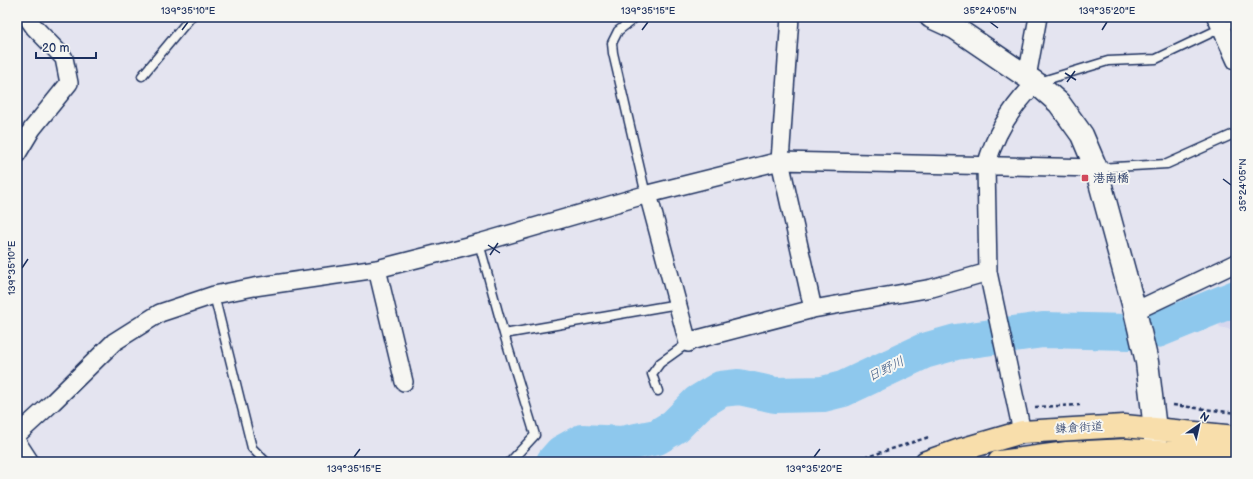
<svg xmlns="http://www.w3.org/2000/svg" width="1253" height="479" font-family="'Balsamiq Sans','Klee One',sans-serif">
<rect width="100%" height="100%" fill="#e4e4f0"/>
<filter id="ink" filterUnits="userSpaceOnUse"><feTurbulence type="fractalNoise" baseFrequency=".025" numOctaves="2"/><feDisplacementMap in="SourceGraphic" scale="8" xChannelSelector="R" yChannelSelector="G"/><feConvolveMatrix kernelMatrix="1 2 1 2 8 2 1 2 1" color-interpolation-filters="sRGB"/></filter>
<g filter="url(#ink)">
<path fill="#d7d7ee" d="M1236 307V331L1220 327 1215 316Z"/>
<g fill="none" stroke-linecap="round" stroke-linejoin="round">
<path stroke="#8ec8ed" stroke-width="36" d="M554 462 562 453 582 442 622 444 657 437 675 426 698 403 721 389 739 387 775 395 823 394 843 389 924 351 956 342 1043 330 1129 332 1157 330 1236 298"/>
<g stroke="#1b2f5e" stroke-width="11">
<path id="lane" d="M636 17 618 31 612 43 613 53 646 195
M142 76 191 17
M1039 82 1108 61 1156 59 1236 21
M1098 168 1167 164 1236 133
M479 243 504 334 535 435 510 462
M214 295 252 448 266 462
M504 334 678 304
M658 391 652 374 660 363 688 343"/>
</g>
<g stroke="#1b2f5e" stroke-width="20">
<path id="street" d="M790 17 780 161 813 309
M1216 17 1236 61
M1027 77 1038 17
M17 154 32 129 69 83 64 58 34 27 27 17
M648 194 688 343 690 341 813 309 932 288 988 272
M377 269 404 382
M1135 311 1236 263
M1022 432 988 272 986 166C995 134 1012 106 1036 83
M17 435 53 402 114 342 160 313 214 295 254 287 377 269 479 243 648 194 780 161 1096 168
M17 442 30 462"/>
</g>
<g stroke="#1b2f5e" stroke-width="25">
<path id="secondary" d="M931 17 955 28 1036 83 1059 103 1082 135 1096 168 1135 311 1147 362 1155 429V448"/>
</g>
<g stroke="#1b2f5e" stroke-width="25">
<path id="primary" d="M926 462 960 450 1022 432 1124 426 1236 437
M999 462 1067 453 1127 450 1236 457"/>
</g>
<path stroke="#1b2f5e" stroke-width="2.5" stroke-dasharray="4 3" stroke-linecap="butt" d="M1173 405 1236 413
M1035 407 1080 405
M851 462 929 437"/>
<use href="#lane" stroke="#f6f6f2" stroke-width="8"/>
<use href="#street" stroke="#f6f6f2" stroke-width="17"/>
<use href="#secondary" stroke="#f6f6f2" stroke-width="22"/>
<use href="#primary" stroke="#f8deab" stroke-width="22"/>
</g>
</g>
<path fill="none" stroke="#1b2f5e" stroke-width="1.5" d="M990 22 998 28M182 30 188 22M642 30 648 22M1102 30 1107 22M1065 73 1076 80M1067 82 1075 71M1223 179 1231 185M488 245 500 253M490 255 498 243M22 268 28 259M354 457 360 449M814 457 820 449"/>
<rect fill="#d1495b" stroke="#f6f6f2" stroke-width="1.5" x="1081" y="174" width="8" height="8" rx="2"/>
<g text-anchor="middle" dominant-baseline="central" stroke-width="4" stroke-linejoin="round" paint-order="stroke">
<g font-size="12" font-weight="bold" fill="#1b2f5e" stroke="#f6f6f2" text-anchor="start">
<text x="1093" y="178">港南橋</text>
</g>
<g font-size="12" fill="#1b2f5e" stroke="#f6f6f2">
<text transform="translate(1079 428) rotate(-3)">鎌倉街道</text>
</g>
<g font-size="13" font-style="italic" fill="#385582" stroke="#f6f6f2">
<text transform="translate(886 369) rotate(-26)">日野川</text>
</g>
</g>
<rect width="1253" height="479" fill="none" stroke="#f6f6f2" stroke-width="44"/>
<g transform="translate(1199 425) rotate(34)" stroke="#f6f6f2" stroke-width="3" paint-order="stroke">
<path d="M0-3L7 15L0 10L-7 15Z" fill="#1b2f5e"/>
<text y="-6" font-size="11" font-weight="bold" text-anchor="middle" fill="#1b2f5e">N</text>
</g>
<path d="M36 52v6h60v-6" fill="none" stroke="#1b2f5e" stroke-width="2"/>
<text x="42" y="52" font-size="12" fill="#1b2f5e" stroke="#f6f6f2" stroke-width="3" paint-order="stroke">20 m</text>
<rect x="22" y="22" width="1209" height="435" fill="none" stroke="#1b2f5e" stroke-width="1.5"/>
<g font-size="10" text-anchor="middle" fill="#1b2f5e">
<text x="188" y="14">139°35'10"E</text>
<text x="648" y="14">139°35'15"E</text>
<text x="990" y="14">35°24'05"N</text>
<text x="1107" y="14">139°35'20"E</text>
<text transform="translate(1242 185) rotate(-90)" y="4">35°24'05"N</text>
<text transform="translate(11 268) rotate(-90)" y="4">139°35'10"E</text>
<text x="354" y="472">139°35'15"E</text>
<text x="814" y="472">139°35'20"E</text>
</g>
</svg>
